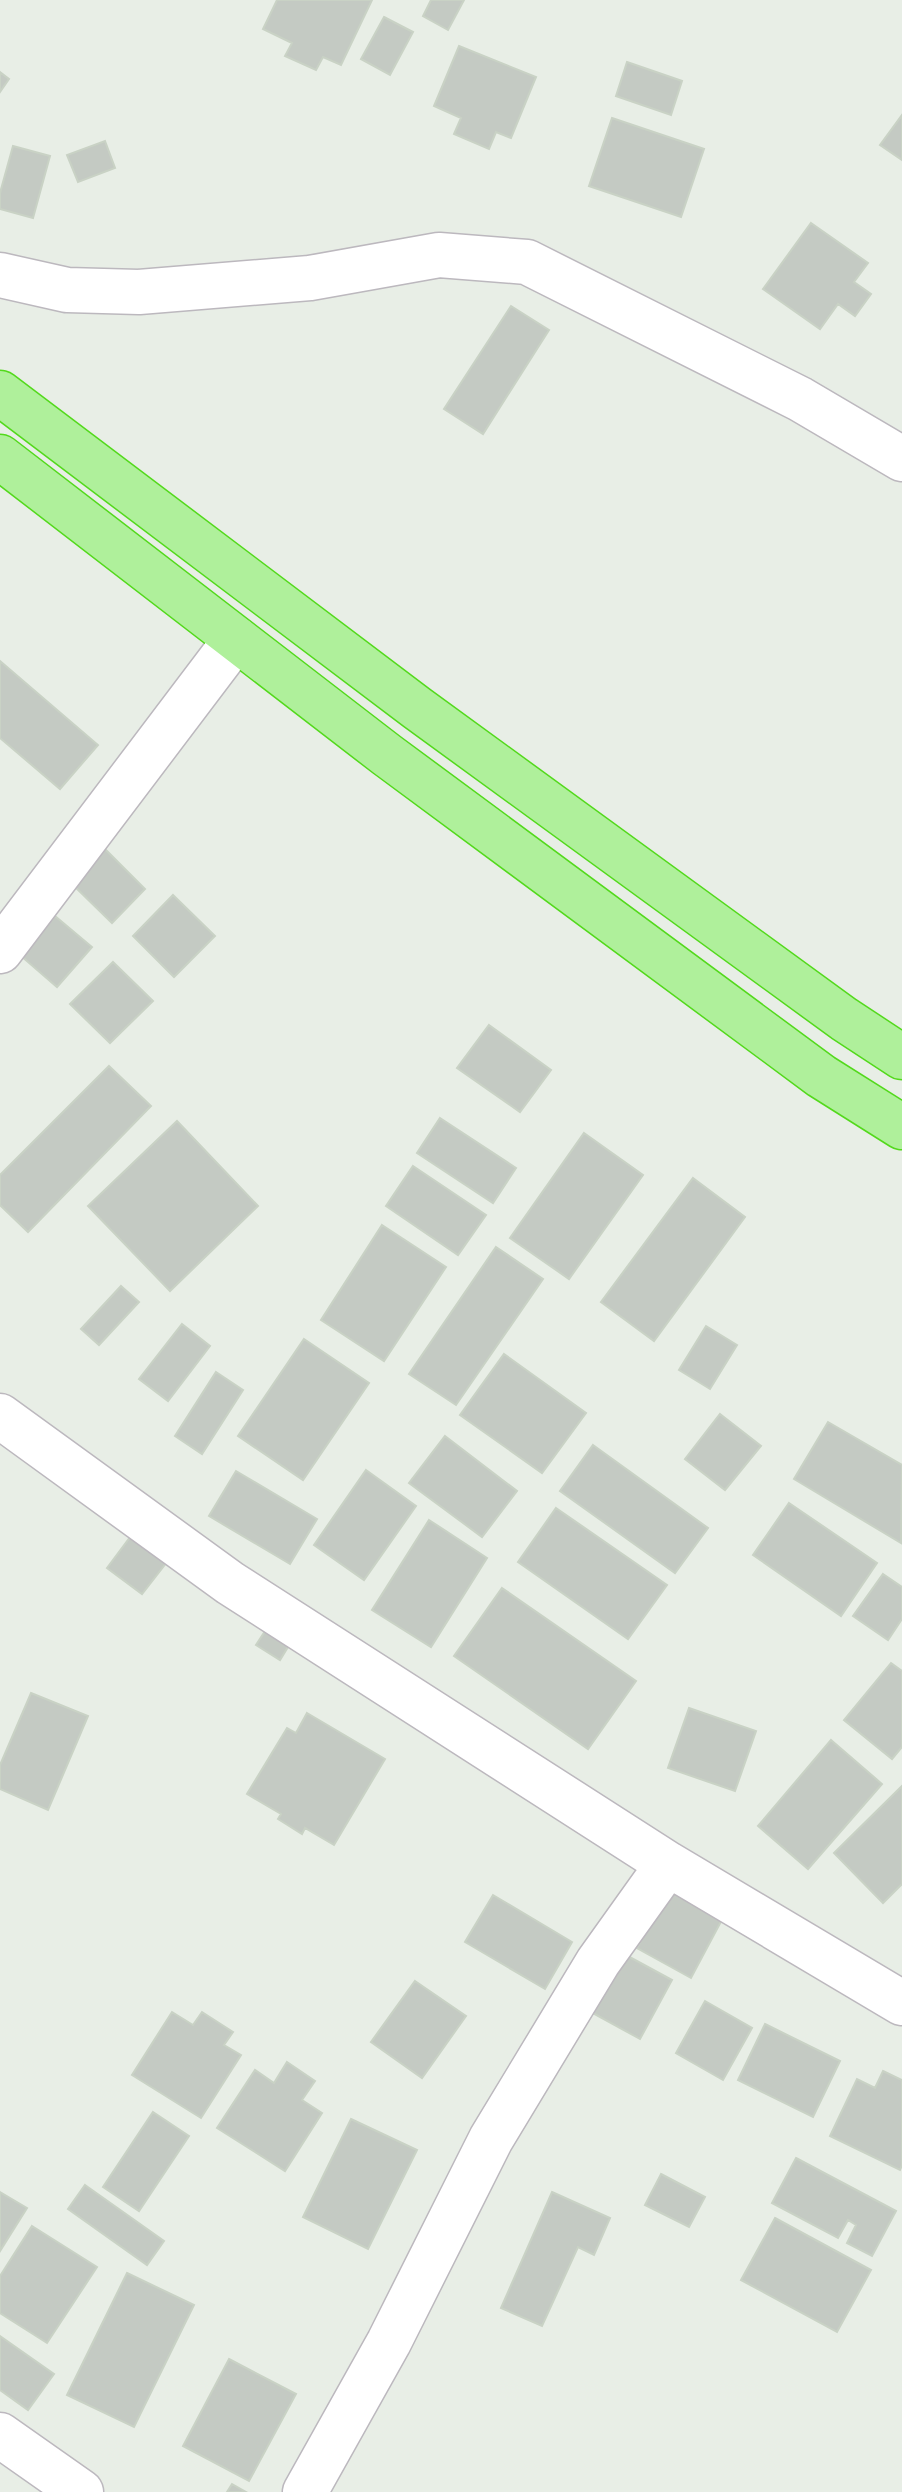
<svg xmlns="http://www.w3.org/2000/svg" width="902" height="2492" font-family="Signika,sans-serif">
<rect width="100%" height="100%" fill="#e8eee6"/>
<path fill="#c4cac3" stroke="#c9d2c5" stroke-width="2" d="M277 0H372L341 65 323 57 316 70 285 56 292 43 263 29Z
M431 0H464L448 30 423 16Z
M384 17 413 32 390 75 361 59Z
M459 46 536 77 511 138 496 132 489 149 454 134 461 118 434 106Z
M627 62 682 81 671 115 616 96Z
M0 72 9 79 0 92Z
M902 115V160L880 145Z
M612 118 704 149 681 217 589 186Z
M105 141 115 168 78 182 67 155Z
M13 146 50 156 33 218 0 209V193Z
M811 223 868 263 854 282 871 294 855 316 838 304 820 329 763 289Z
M511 306 549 330 483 434 444 409Z
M0 661 98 745 60 789 0 738Z
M105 849 145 889 112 923 71 883Z
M173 895 215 936 174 977 133 936Z
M55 916 92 947 57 987 21 956Z
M113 962 153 1001 110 1043 70 1004Z
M489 1025 551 1070 520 1112 457 1068Z
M109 1066 151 1106 28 1232 0 1205V1175Z
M440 1118 516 1168 493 1203 417 1153Z
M177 1121 258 1206 170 1291 88 1206Z
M584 1133 643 1175 569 1279 510 1238Z
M413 1166 486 1215 458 1255 386 1206Z
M693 1178 745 1217 654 1341 601 1302Z
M382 1225 446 1267 384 1361 321 1320Z
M496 1247 543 1279 456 1405 409 1374Z
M121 1286 139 1302 99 1345 81 1329Z
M182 1324 210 1346 168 1401 139 1379Z
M706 1326 737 1345 710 1389 679 1370Z
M304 1339 369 1383 303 1480 238 1436Z
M504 1354 586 1413 542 1473 460 1415Z
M216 1372 243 1390 202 1454 175 1436Z
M720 1414 761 1446 725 1490 685 1459Z
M828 1422 902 1465 901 1543 794 1479Z
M445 1436 517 1491 482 1537 409 1483Z
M593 1445 708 1528 675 1573 560 1491Z
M366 1470 416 1506 364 1580 314 1545Z
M236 1471 317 1519 290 1564 209 1516Z
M789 1503 877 1563 841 1616 753 1555Z
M556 1508 667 1585 628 1639 518 1562Z
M429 1520 487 1558 431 1647 372 1610Z
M131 1536 167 1562 142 1594 107 1568Z
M883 1574 902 1587V1619L888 1640 853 1616Z
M502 1588 636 1681 588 1749 454 1656Z
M267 1628 291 1642 280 1660 256 1645Z
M891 1663 902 1671V1747L892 1759 844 1720Z
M31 1693 88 1716 48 1810 0 1789V1765Z
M689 1708 756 1731 735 1791 668 1768Z
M307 1713 385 1759 334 1845 305 1828 302 1834 278 1819 281 1814 247 1794 287 1728 296 1733Z
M831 1740 882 1784 808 1869 758 1826Z
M902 1786V1884L883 1903 834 1853Z
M671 1887 724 1916 691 1978 637 1948Z
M493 1895 572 1942 545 1989 465 1942Z
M624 1954 672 1980 640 2039 591 2012Z
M415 1981 466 2016 422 2078 371 2042Z
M705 2001 752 2028 723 2080 676 2053Z
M172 2012 193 2025 202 2012 233 2032 224 2045 241 2055 201 2118 132 2075Z
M765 2024 840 2061 813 2117 738 2080Z
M287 2062 315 2081 302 2100 322 2113 285 2171 217 2128 255 2070 274 2083Z
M883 2071 902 2080V2165L900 2170 830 2136 857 2079 875 2088Z
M153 2112 189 2136 139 2211 103 2187Z
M351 2119 417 2150 368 2249 303 2217Z
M796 2158 896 2211 872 2256 847 2243 856 2225 848 2220 838 2238 772 2203Z
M661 2174 705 2197 689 2227 645 2205Z
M85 2185 164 2241 147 2265 68 2209Z
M0 2192 27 2208 0 2251Z
M552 2192 610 2218 594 2255 578 2247 542 2326 501 2308Z
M775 2218 871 2270 837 2332 741 2280Z
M32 2226 97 2267 47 2343 0 2313V2276Z
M127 2273 194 2305 134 2427 67 2395Z
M0 2336 54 2374 28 2410 0 2390Z
M229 2359 296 2394 249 2481 183 2446Z
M232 2484 246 2492H227Z"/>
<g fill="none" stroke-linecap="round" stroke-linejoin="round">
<g stroke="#bcb8be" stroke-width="47">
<path id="street" d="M0 275 67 290 139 292 310 278 439 255 527 262 800 399 902 459
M0 951 236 639
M0 1416 230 1583 668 1864 902 2003
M0 2435 81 2492
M305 2492 389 2342 491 2139 598 1962 668 1864"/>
</g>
<g stroke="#53d91c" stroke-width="47">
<path id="highway" d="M0 393 417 708 844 1019 902 1057
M0 457 387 755 821 1076 902 1127"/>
</g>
<use href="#street" stroke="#fff" stroke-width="44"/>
<use href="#highway" stroke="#aff09b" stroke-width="44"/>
</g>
</svg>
